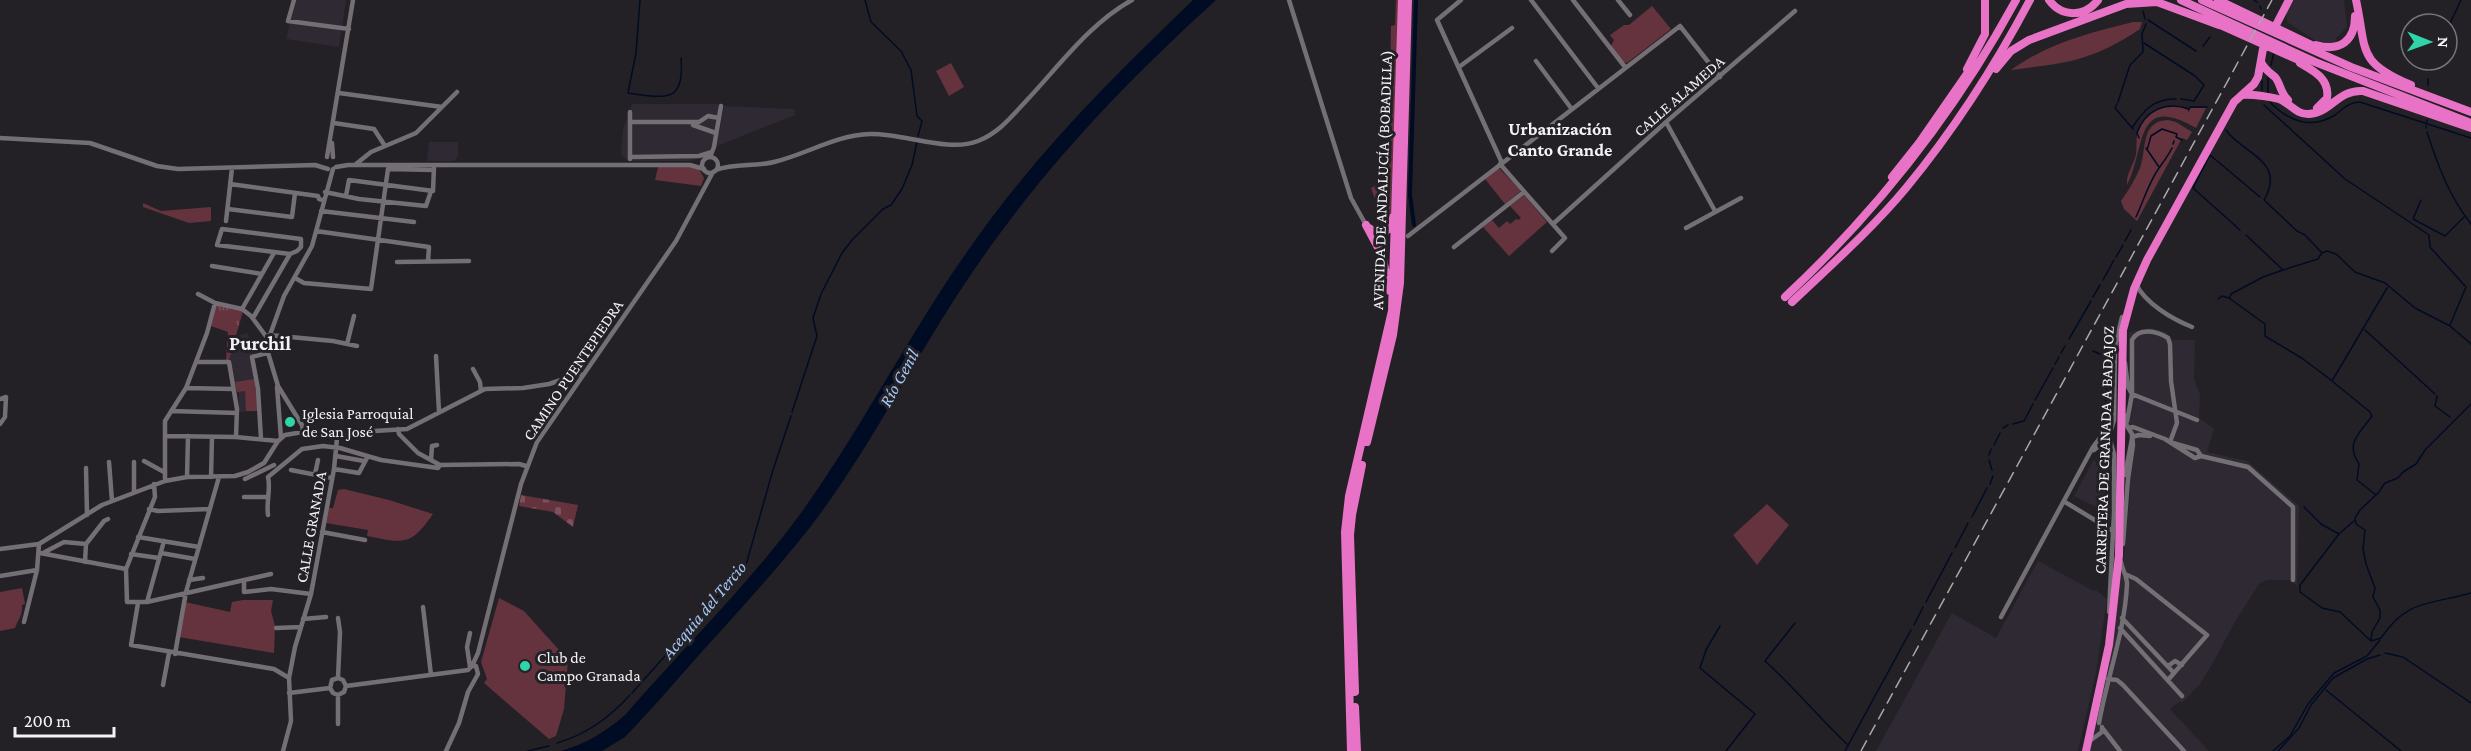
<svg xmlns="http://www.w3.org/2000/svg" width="2471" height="751" font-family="'Crimson Pro',serif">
<defs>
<pattern id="cemetery-stones" width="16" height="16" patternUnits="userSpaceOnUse" patternTransform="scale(1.5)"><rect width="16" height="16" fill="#64333d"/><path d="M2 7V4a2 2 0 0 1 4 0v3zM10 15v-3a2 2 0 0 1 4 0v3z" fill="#7b515a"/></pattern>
<pattern id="park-tufts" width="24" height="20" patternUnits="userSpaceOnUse" patternTransform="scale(1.5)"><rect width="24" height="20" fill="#64333d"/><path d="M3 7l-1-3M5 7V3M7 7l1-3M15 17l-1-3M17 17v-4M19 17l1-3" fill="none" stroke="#7b515a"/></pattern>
</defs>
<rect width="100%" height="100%" fill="#242126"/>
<path fill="#2e2932" d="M296 0H346L339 47 286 39Z
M2294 0H2344L2347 27 2336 38 2335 44 2316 41 2287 22 2286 14Z
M632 104H719L712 150 707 155 690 161H628L621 154 623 130Z
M724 106 794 109 795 115 717 146Z
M429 142H458V156L454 161H427Z
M2151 328 2166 332 2173 340H2195L2194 379 2200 394 2199 418 2214 429 2207 452 2247 461 2299 506 2297 586 2289 580H2267L2259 584 2236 620 2214 661 2200 684 2182 703 2180 701 2170 709 2209 751H2090L2103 695 2125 547 2130 494 2128 412 2129 332Z
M248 333 253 355 250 356 259 411 239 412V393L236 392 230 358 235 336Z
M2094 459 2100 473 2106 475 2111 483V520L2097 508 2074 496Z
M2038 561 2094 591 2096 590 2107 599 2096 673 2078 751H1876L1952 613 1996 638Z"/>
<path fill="#64333d" d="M1396 0H1399L1395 155 1391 218 1389 226 1380 232 1376 229H1381V216L1371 188 1388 179 1391 26 1395 25Z
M1652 6 1671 29 1627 63 1623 62 1611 46 1614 40 1610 35 1624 25H1629Z
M2133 22H2142L2140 29C2092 61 2067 63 2011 70 2050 42 2087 34 2133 22Z
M951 63 964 87 949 96 936 71Z
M2180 106 2188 110V113L2191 108H2206L2196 128C2134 92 2146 148 2127 185 2126 173 2134 165 2136 154 2137 147 2136 141 2137 135 2142 114 2160 104 2180 106Z
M2168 120 2176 122 2192 132 2187 140 2182 138 2137 221 2124 209 2121 201C2128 191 2135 180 2140 168 2147 149 2140 121 2168 120Z
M658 167H694L699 169 704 178 701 186 655 180Z
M1499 168 1521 191 1505 204 1485 179Z
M1524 195 1547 222 1509 256 1483 227 1492 220 1499 228 1507 221 1510 224 1516 219 1518 220 1521 218 1510 206Z
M143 203 161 211 211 207V221L189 223 143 207Z
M254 379 259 411H246L245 391 237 392 235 382Z
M344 489 389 500 433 514C410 547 404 543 367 536L368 530 326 523 329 508H333L338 490Z
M1767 504 1789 525 1757 565 1733 535Z
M22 588 25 604 22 605C23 615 18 620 15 628L0 631V592Z
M499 598 524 611 568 660 564 709 556 736 549 739 484 683 487 679 481 662Z
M243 600H273L271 611 275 626 274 653 179 637 185 602 230 612 232 602Z"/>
<path fill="url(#cemetery-stones)" d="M521 495 578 505 573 527 553 512 519 506Z"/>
<path fill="url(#park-tufts)" d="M216 305 243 311 229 360 226 361 228 332 211 326Z"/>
<path fill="#000b24" d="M1193 0H1216C1128 80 1051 160 983 257 921 344 876 441 811 526 779 567 743 606 708 645 680 676 654 707 625 737L602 751H561C586 744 607 731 626 714 684 647 749 584 801 513 862 428 909 334 969 249 1035 154 1110 80 1193 0Z"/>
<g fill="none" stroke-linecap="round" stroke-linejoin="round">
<path stroke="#000b24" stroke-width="1.5" d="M640 0 636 53 628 93C665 98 685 104 681 58
M865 0 871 22 901 51 911 70 917 116 922 121 918 136
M2254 0 2257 2
M2260 6 2261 9
M2143 11 2145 19
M2148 20 2196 51
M2447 30 2461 0
M2144 43 2195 76 2204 85 2194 101 2181 99
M2203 46 2210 37
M2271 65 2274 52
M2429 71 2434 60
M2428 79V85
M2262 90V81
M2268 93V78
M2118 102 2130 65 2143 52 2142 34 2146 24
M2270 102C2288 121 2311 130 2335 115 2343 109 2349 102 2360 102L2471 138
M2117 104 2115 108 2133 129
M2264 105 2345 179 2429 235 2430 247 2466 287 2450 325
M2190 107H2207
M2132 128C2143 111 2154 98 2176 99
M2426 128 2427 120
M2226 130C2242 154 2287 160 2264 200L2297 231 2305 235 2322 253 2327 251 2336 254 2355 272 2385 283 2415 308 2450 326 2471 344
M2427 132C2438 166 2449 196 2471 224
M2139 138 2137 133C2145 110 2166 101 2189 109
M2173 144 2174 141
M2146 148 2159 167
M2147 150 2151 136 2162 129 2177 134 2176 137 2182 140
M2421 200 2413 219 2445 236 2464 217
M2136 217C2143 202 2149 182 2159 168 2164 161 2168 156 2172 148
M2240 230 2193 188 2210 155 2260 197
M2246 235 2283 270 2318 259 2321 254
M2125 241 2131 230
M2116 257 2123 245
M2103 280 2114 260
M2093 297 2100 285
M2230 297 2231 294 2263 277 2283 270
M2218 299 2222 296 2229 298 2265 324V336L2303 359 2331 380
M2365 330 2435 394
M2069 339 2091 301
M2093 351 2109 358 2105 412
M2061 353 2065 346
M2055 364 2059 357
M2437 396 2435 406 2450 417
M2035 400 2053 368
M792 412 817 336 813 318 821 294 842 253 852 240 883 209 891 205 902 189 912 165 917 142
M2013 424 2024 421 2033 404
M2003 428 2008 425
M1994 445 2000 433
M1989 455 1991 449
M1989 460 1992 470
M1990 484 1993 476
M2376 495 2357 480 2359 464C2345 443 2359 434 2372 416L2370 412 2332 381 2387 288
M2304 507 2321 524 2339 534 2300 585V592L2322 608 2340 612 2371 641 2381 638C2407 599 2429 605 2471 593
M1972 517 1987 488
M2340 533 2354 521
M1955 548 1968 523
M1926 602 1952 553
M1795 623 1765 661C1795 688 1819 718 1848 745
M1914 625 1923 607
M1720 626 1706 650 1700 668 1755 714 1726 751
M2371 640 2372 632 2380 618V610L2373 597 2375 588 2366 564 2363 549 2365 530 2356 524 2355 518 2360 510 2378 493 2385 483 2398 478 2403 472 2416 464 2425 450 2471 404
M2385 653 2403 657 2471 703
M2326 690 2401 751
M632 693 746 565 773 470 791 416
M557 743C587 734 609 718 630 695
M528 751 549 746
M1845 751 1911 630
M2273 751 2290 736 2308 704 2334 673 2367 656 2380 640
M2278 751 2299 728 2311 705 2333 678 2367 659 2380 655"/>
<path stroke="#000b24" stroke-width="4" d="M1414 225 1410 195 1416 0"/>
<path stroke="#736f75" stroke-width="4.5" d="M294 0 288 21 349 29
M1289 0 1351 198 1366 225
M1461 0 1437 20 1502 163
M1531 0 1598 88
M1573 0 1625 67
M1618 0 1630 15
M1536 61 1571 108
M1459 67 1512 28
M339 93 442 107
M630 112V159
M630 122H699L708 116 719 118
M1666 122 1715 211
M334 123 374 129 385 146
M693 125 716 133
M0 138 90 143 157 166 178 169 315 165 328 169
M332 143 333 157
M327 157 353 0
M630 157 699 156 712 152
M710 157 714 147 721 106
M702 165a8 8 0 1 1 16 0a8 8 0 1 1-16 0Z
M356 164 371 152 416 133 457 92
M1500 164 1565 238 1552 251
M336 167 348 165H690L704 169
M716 170C735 163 755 167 774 162 807 154 836 135 870 134 903 133 948 153 978 141 999 133 1012 116 1027 100 1059 66 1090 23 1132 0
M230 184 318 196 319 199 323 200
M325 192 359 199 426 206 431 191
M346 196 349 180 433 191 434 167
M228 209 292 217 295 193
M321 211 414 222
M226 221 232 168
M1553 224 1666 122 1795 11
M1686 228 1741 198
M222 229 301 239V247L297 251 290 254 217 245Z
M316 231 429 247 428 261
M1408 236 1680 26 1720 77
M1454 247 1524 192
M397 262 469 261
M212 266 262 274
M295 278 304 283 371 289 388 169 434 170
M2136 284C2145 303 2172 319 2192 327
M198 294 215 303 242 309 251 316 268 339
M242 309 274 253
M253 318 290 254
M269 335 333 341 357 346
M347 344 354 316
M436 356 439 412
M196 362H229L237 409 236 437
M2125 363 2128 387 2132 394 2197 420
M473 369 480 382 481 391
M277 387 281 438
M186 388 233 389
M0 399 6 397 5 417 0 424
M171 411 237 413
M2127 421 2132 394V340C2139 327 2157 331 2168 338L2170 344 2171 381 2177 423 2170 442
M2129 428 2133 427 2165 439 2195 458 2201 456 2248 467 2293 507V580
M398 429 399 434 418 453 440 465 519 464 526 466
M303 432 302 425 278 386 266 346 284 296 312 246 333 169
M165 436 236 437 278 441
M2132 437 2139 435 2150 436
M261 439 258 389 252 357 267 353
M2173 443 2197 450 2201 456
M2094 450 2104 442H2111
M336 456 364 461
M431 460 432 446 437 445
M144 461 164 472
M109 462 112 501
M134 462V491
M86 468 87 515
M334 469 359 473 368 456
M291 470 332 478
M315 474 318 460
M2125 475 2132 439
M187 477 188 436
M211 477 212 437
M245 479 274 465
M165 481V421L186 388 207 333 215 303
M154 484 155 497 126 569 127 602H147L271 574
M244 497H267
M2065 502 2113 531
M149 509 158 511 210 509
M268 515C266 502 271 489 268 477L302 449 323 446 340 448 381 460 438 468 440 465
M322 532 365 540
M138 537 199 547
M2123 544 2128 479 2133 445 2132 434 2127 426 2124 415
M0 549 39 544 102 505 165 481 187 477 235 476 248 472 264 463 278 441 285 435 303 432 337 438 374 431 407 429 485 389 523 388 549 384 579 374 582 375
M40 553 126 569
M43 553 64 542 86 544 104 521 108 519
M161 553 195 559
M131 554 159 558
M85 562 86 544
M2125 574 2136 579 2207 635 2168 680
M0 576 37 570
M189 580 203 578
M244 581V592L271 589 311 594
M147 602 164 541
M138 603 131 645 274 669 289 678
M423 607 431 675
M2109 612 2114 513V454L2109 436 2114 420 2115 347 2122 317
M2001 617 2093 447 2102 435 2111 430
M2122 618 2174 673
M303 619 326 617
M24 622 37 570 39 544
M276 628 301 627
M2120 628 2182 696
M175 654 186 592 219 477
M472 666 478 653 521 484 537 442 676 241 713 172
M2168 666 2175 661 2182 665
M470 667 467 647 470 633
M338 678 340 632 338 618
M2108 679 2117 680 2123 685 2184 751
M163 685 169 653
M346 686 468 670 472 666H476L478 674 468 692 459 723 446 751
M330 688 332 680 338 678 343 680 346 686
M330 688 333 693 338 695 344 692 346 686
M289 693 330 688
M338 695V724
M2099 723C2107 677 2125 631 2127 584 2127 576 2122 569 2121 562
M2103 729 2120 751
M2091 740 2102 732V727
M283 751 291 721 289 678 295 647 311 594 334 469 337 438"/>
<path stroke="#e873c6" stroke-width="8" d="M2049 0C2062 18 2085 17 2098 0
M2181 0 2315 62 2471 123
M2202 0 2351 67 2471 112
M2218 0 2320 49
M2356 0C2367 50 2356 62 2411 85
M2216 23 2303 62
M2276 25 2289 0
M2316 45C2340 52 2355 41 2355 16
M2261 62C2265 70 2269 72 2275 77 2281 84 2280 93 2288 100
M2300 63C2314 71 2330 79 2327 98L2317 108
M1967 69 1985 34V0
M1996 69 2011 51 2029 40 2126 4 2157 2 2219 25
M2242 95C2250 94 2277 97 2283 101 2292 106 2297 114 2308 114 2330 114 2338 89 2363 91L2471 128
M1892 177 1919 143 1971 68
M1366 225 1382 255 1390 291
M1369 228 1376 233 1383 234 1390 227 1393 217
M1785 297C1878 210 1955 112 2016 0
M1792 302C1831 265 1872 229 1906 188 1954 130 1995 66 2030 0
M1367 442 1393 335 1400 283 1408 0
M1355 692 1350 535 1352 515 1362 465
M1355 707 1357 751
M1351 751 1345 532 1349 496 1392 311 1402 0
M2086 751 2109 645 2119 555 2123 330 2134 289 2147 260 2234 102 2254 84 2258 77 2263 49"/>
<path stroke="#aaa8ab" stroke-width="1.5" stroke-dasharray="12 6" stroke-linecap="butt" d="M1861 751 2272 0"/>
</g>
<g fill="#31d4a9" stroke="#242126" stroke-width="2">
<circle cx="290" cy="422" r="6"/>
<circle cx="525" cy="666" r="6"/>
</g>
<g text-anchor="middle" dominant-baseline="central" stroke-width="6" stroke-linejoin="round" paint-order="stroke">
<g font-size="16" fill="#f4f2f5" stroke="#242126">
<text transform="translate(1679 96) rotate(-41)">CALLE ALAMEDA</text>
<text transform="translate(1382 180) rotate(-88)">AVENIDA DE ANDALUCÍA (BOBADILLA)</text>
<text transform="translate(573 370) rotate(-56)">CAMINO PUENTEPIEDRA</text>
<text transform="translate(2104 450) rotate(-88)">CARRETERA DE GRANADA A BADAJOZ</text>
<text transform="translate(311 527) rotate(-80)">CALLE GRANADA</text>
</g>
<g font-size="16" fill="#f4f2f5" stroke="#242126" text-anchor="start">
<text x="302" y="413">Iglesia Parroquial<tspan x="302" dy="18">de San José</tspan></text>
<text x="537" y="657">Club de<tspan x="537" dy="18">Campo Granada</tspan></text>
</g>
<g font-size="18" font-weight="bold" fill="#f4f2f5" stroke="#242126">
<text x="1560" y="129">Urbanización<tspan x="1560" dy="21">Canto Grande</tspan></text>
</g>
<g font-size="18" font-style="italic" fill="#a3c8f7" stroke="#242126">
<text transform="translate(899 378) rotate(-61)">Río Genil</text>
<text transform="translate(704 610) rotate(-50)">Acequia del Tercio</text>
</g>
<g font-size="20" font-weight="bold" fill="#f4f2f5" stroke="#242126">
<text x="260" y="343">Purchil</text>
</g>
</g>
<g transform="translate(2429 42) rotate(91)"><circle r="28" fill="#242126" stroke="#777579" stroke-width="1.5"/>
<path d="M0-4.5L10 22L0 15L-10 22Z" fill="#31d4a9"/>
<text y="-9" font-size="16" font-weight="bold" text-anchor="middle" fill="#f4f2f5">N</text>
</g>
<path d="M15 727v9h99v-9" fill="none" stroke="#f4f2f5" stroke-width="3"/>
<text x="24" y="727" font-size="18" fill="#f4f2f5" stroke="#242126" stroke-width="4.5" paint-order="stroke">200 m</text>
</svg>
